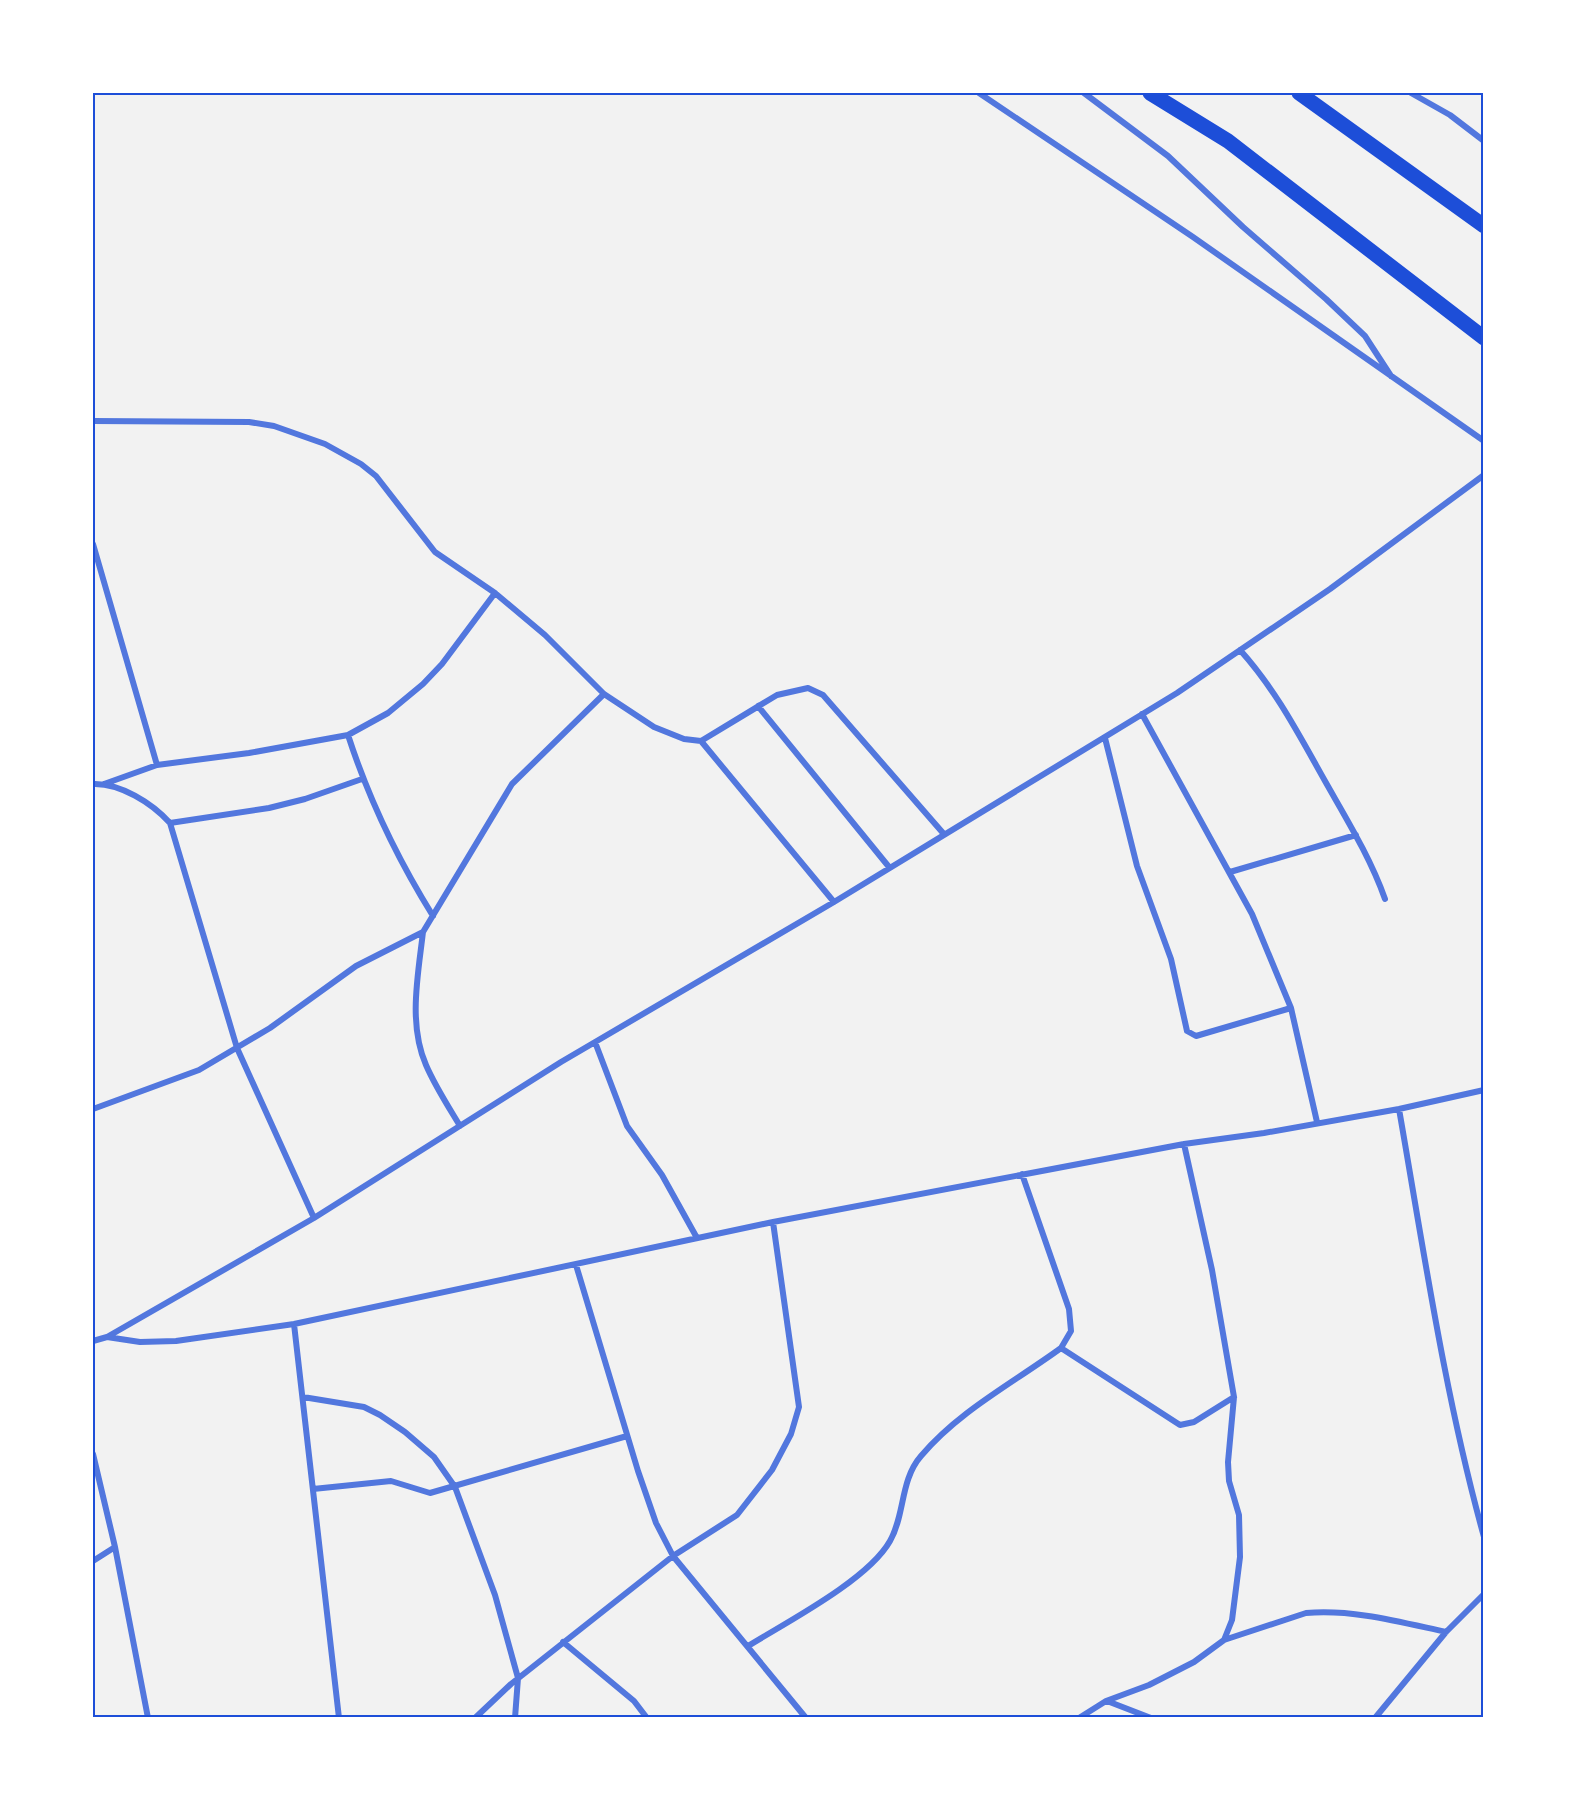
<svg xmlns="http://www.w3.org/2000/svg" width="1577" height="1811" font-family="'Times New Roman',serif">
<rect width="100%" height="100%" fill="#f2f2f2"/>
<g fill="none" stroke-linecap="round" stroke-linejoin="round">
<path stroke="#5277de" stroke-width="6" d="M979 93 1193 237 1484 441
M1084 93 1168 156 1243 227 1326 299 1365 336 1391 376
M1411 93 1450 115 1484 141
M93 421 249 422 274 426 325 444 361 464 376 476 435 552 495 593 545 635 604 694 654 727 684 739 701 741 777 695 808 688 823 695 943 833
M93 544 157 765
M1240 650C1276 690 1299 735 1325 781 1347 820 1370 857 1385 899
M758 706 889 867
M1142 714 1252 914 1291 1008 1317 1122
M348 735C369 800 397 858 433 916
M1105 738 1137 866 1171 959 1187 1031 1196 1036 1291 1008
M701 741 834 902
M93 784C120 783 152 803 170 823L237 1048 314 1218
M104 784 157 765 249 753 348 735 388 713 423 684 442 664 495 593
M170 823 269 808 305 799 362 779
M1230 872 1356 835
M423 932C418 975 408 1024 426 1065 435 1086 448 1106 460 1126
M595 1042 627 1126 662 1175 697 1238
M93 1109 199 1070 270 1028 356 966 423 932 512 784 604 694
M1399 1109C1424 1252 1445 1397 1484 1537
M576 1265 638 1471 656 1523 673 1556 806 1718
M294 1324 339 1718
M107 1337 314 1218 561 1062 834 902 1177 693 1330 589 1484 475
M93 1341 107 1337 140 1342 176 1341 294 1324 773 1222 1184 1144 1264 1133 1399 1109 1484 1090
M1061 1348 1180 1425 1194 1422 1234 1397
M303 1397 364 1407 380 1415 405 1432 434 1457 455 1487 495 1595 518 1678 515 1718
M93 1454 115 1547 148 1718
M313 1489 391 1481 430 1493 627 1436
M93 1561 115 1547
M1224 1640 1306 1613C1353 1609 1400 1622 1446 1632
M563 1642 634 1701 647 1718
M748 1646C787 1622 868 1580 890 1541 905 1515 900 1480 921 1456 959 1411 1013 1383 1061 1348L1071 1331 1069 1309 1022 1174
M1107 1701 1151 1718
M475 1718 511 1684 673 1556 737 1515 772 1470 791 1434 799 1407 773 1222
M1079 1718 1106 1701 1149 1685 1194 1662 1224 1640 1232 1620 1240 1557 1239 1515 1229 1481 1228 1462 1234 1397 1212 1270 1184 1144
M1375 1718 1446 1632 1484 1594"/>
<path stroke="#1d4ed8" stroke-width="15" d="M1150 93 1228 141 1484 338
M1299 93 1484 226"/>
</g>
<rect width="1577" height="1811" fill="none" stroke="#ffffff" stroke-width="189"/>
<rect x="94" y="94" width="1388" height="1622" fill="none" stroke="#1d4ed8" stroke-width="2"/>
</svg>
